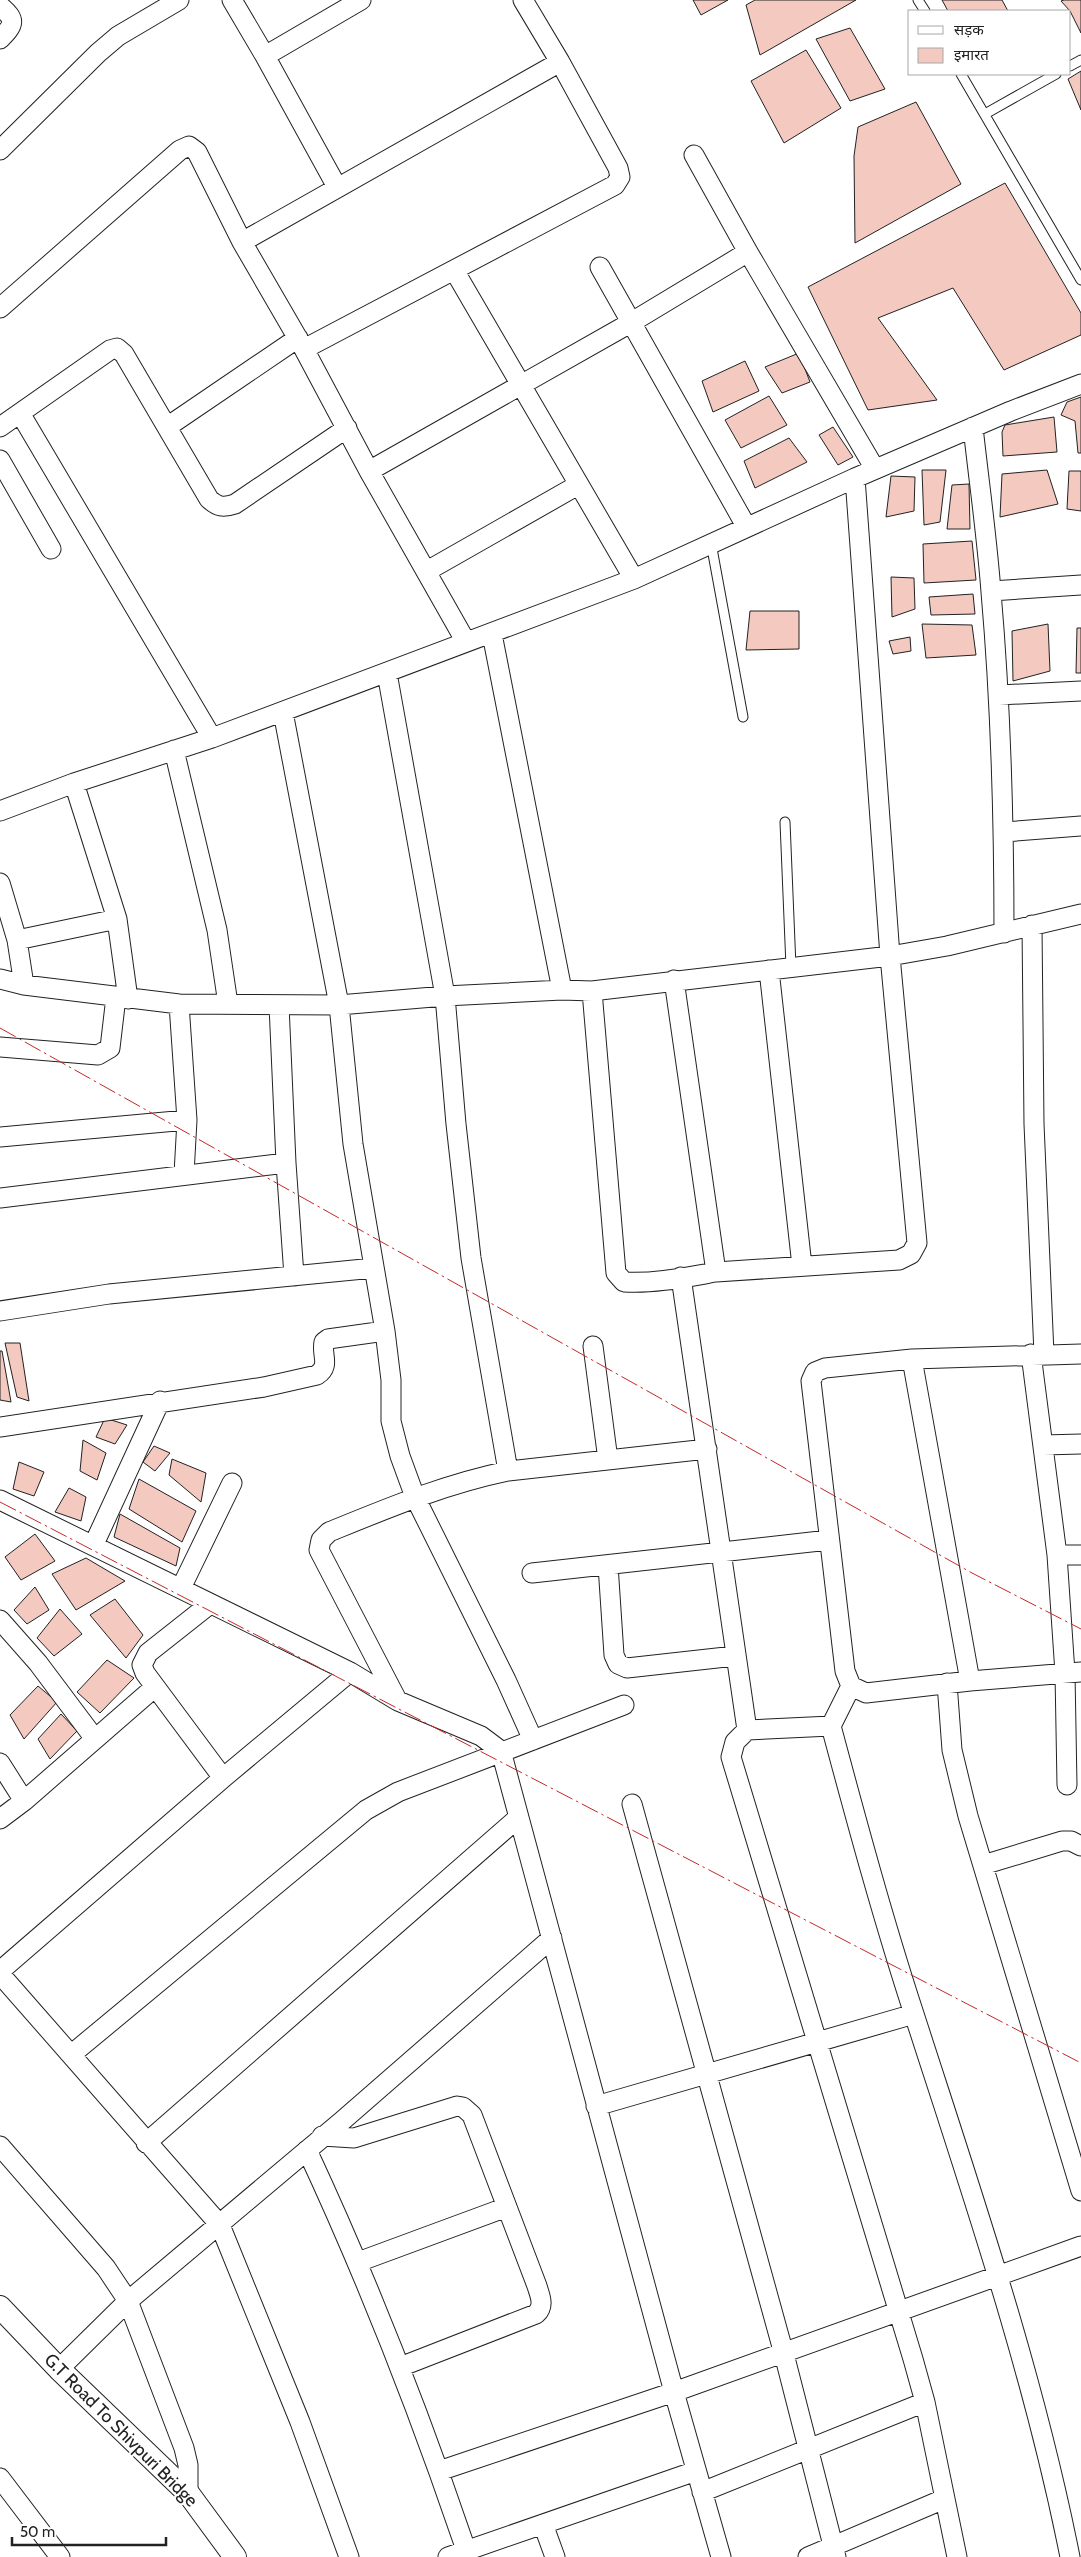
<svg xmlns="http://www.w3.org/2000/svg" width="1081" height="2557" font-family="Cabin,'Noto Sans Devanagari',sans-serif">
<rect width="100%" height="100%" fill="#fff"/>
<path fill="#f3c9c0" stroke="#222" d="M693 0H728L701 15Z
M755 0H856L760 55 746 5Z
M942 0H1002L1008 11H948Z
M1064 0H1081V33L1070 11 1061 1Z
M850 28 885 89 850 101 816 39Z
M806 50 841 108 784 143 751 81Z
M1081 71V110L1068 79Z
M916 102 961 184 855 243 854 156 858 127Z
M1005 183 1081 313V335L1004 370 953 288 878 318 937 400 868 410 808 287Z
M799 353 810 382 782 393 765 367Z
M745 361 759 391 713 412 702 381Z
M769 396 787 425 741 448 725 420Z
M1081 397V453H1078L1075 421 1061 415 1067 402Z
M1054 417 1057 452 1003 456 1002 432 1005 425Z
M833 427 853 457 838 465 819 435Z
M789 438 807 462 755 488 744 461Z
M922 470H946L940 522 924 525Z
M1047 470 1058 504 1000 517 1002 474Z
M1069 471H1081V511L1067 509Z
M891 476 915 477 914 511 886 517Z
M969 484 970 529H947L952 485Z
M972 541 976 580 924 583 923 544Z
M891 577 914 578 915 609 892 617Z
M973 594 975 614 931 615 929 597Z
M750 611H799V649L746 650Z
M922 624 972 625 976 655 926 658Z
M1048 624 1050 671 1013 681 1012 631Z
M1077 628H1081V673H1076Z
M910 637 911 651 893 654 889 641Z
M5 1343H20L29 1401 17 1397Z
M0 1351H2L11 1402 0 1400Z
M105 1418 127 1425 115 1444 96 1437Z
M83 1440 106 1453 97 1480 80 1471Z
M154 1446 170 1453 155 1471 143 1462Z
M172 1459 206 1473 201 1502 169 1475Z
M19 1462 44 1472 34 1496 13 1489Z
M139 1479 196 1511 182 1542 129 1509Z
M69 1488 86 1497 81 1521 55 1512Z
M120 1514 180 1548 176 1566 114 1537Z
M35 1534 55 1561 21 1580 5 1557Z
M86 1558 125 1581 76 1610 52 1574Z
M35 1587 49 1610 27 1624 14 1610Z
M115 1599 143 1635 126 1658 90 1615Z
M60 1609 82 1634 54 1656 37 1638Z
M107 1660 134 1678 100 1713 77 1692Z
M38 1686 57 1702 24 1739 10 1715Z
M61 1714 77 1731 50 1759 38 1739Z"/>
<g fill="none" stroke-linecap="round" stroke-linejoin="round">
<g stroke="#222" stroke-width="11">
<path id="service" d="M918 0 925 11
M1070 66 1081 60
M961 74 1081 280
M985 114 1056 74
M711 543 743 717
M785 822 791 967"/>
</g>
<g stroke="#222" stroke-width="21">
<path id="minor" d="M232 0 265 56 361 0
M0 6C17 20 14 25 0 39
M265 56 337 187
M0 150 98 53 118 36 179 0
M694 155 748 252 875 469
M242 242 560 62 523 0
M600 267 746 526
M454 270 634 579
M0 308 180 150 189 146 197 152 242 242 304 349 369 471 466 642
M304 349 615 185 620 177 618 168 560 62
M20 413 212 738
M0 427 110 350 117 348 124 354 209 499C218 507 223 508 235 504L347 428
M167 427 298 338
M973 427C979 482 987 537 991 592 1001 706 1004 819 1004 933
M0 460 51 549
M369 471 632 322 748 252
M427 571 578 485
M991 591 1081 585
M492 634 562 990
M387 673 445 996 456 1124 471 1258 508 1471C445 1484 388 1508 329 1532L321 1540 319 1550 397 1700
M999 695 1081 691
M283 712 339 1005 353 1144 385 1331 391 1380V1421L400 1456 415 1497 506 1680 533 1740
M174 750 217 930 228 1004
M74 783 117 919 128 999
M0 811 74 783 212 738 634 579 855 478 1011 411 1081 384
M1004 832 1081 826
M0 883 17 940 24 985
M1032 925 1034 1124 1044 1354
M17 940 117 919
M769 970 802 1266
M0 979 24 985 179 1004 339 1005 445 996 562 990 592 991 890 956 947 946 1081 914
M592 991 616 1273 624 1282C654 1284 687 1277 716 1272L674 980
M179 1004 187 1120 184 1174
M0 1047 98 1055 110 1048 116 997
M0 1137 187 1120
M286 1163 294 1276
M0 1198 286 1163 279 1005
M716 1272 899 1260 911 1254 917 1243 890 956 855 478
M681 1277 747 1730
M0 1311 109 1294 374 1268
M593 1346 608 1460
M1031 1354 1057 1555 1065 1673 1067 1785
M1081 1354 912 1359 825 1368 815 1372 811 1381 845 1671 851 1686 866 1693 970 1681 1081 1672
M912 1359 970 1681
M0 1427 264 1387 317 1375C331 1366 321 1355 324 1342L328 1339 385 1331
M1043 1445 1081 1444
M508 1471 707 1449
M0 1500 350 1672 398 1701 481 1736 501 1751 674 2392 721 2557
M94 1544 160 1401
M1057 1555H1081
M608 1565 614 1655 618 1664 627 1668 735 1656
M532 1573 829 1540
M181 1588 232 1483
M210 1604 148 1653 142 1665 145 1673 223 1778
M0 1620 38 1663 95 1739
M947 1683 952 1750 968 1816 1081 2191
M851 1686 831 1726C857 1823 883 1919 914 2014 972 2194 1033 2371 1070 2557
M831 1726 747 1730 735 1742 731 1757 913 2359 925 2402 957 2557
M0 1763 24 1801
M632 1804 784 2354 836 2557
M0 1819 24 1801 155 1687
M983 1865 1062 1841H1071L1081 1846
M0 1971 223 1778 350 1672
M0 1974 220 2225 300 2422 349 2557
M72 2054 366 1810 398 1792 624 1705
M596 2106 914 2014
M322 2136 354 2138 457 2106 463 2107 472 2115 537 2286C540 2296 545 2306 536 2314L400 2367
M146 2143 518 1818
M0 2146 106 2268 128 2301 184 2448 188 2465V2493
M307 2150C368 2281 420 2414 466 2550
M358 2262 507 2207
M59 2369 128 2301 342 2121 552 1938
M439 2471 674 2392 1081 2246
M0 2478 60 2557
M702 2492 925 2402
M543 2524 555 2557
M448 2557 696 2471
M808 2557 944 2499"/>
</g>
<g stroke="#222" stroke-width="24">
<path id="tertiary" d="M0 2307 59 2369 188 2493 235 2557"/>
</g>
<use href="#service" stroke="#fff" stroke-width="9"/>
<use href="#minor" stroke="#fff" stroke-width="19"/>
<use href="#tertiary" stroke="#fff" stroke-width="22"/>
<path stroke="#c62828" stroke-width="1" stroke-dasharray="18 4 2.5 4" stroke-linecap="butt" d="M0 1028 972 1573 1081 1629
M0 1502 1081 2063"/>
</g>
<g text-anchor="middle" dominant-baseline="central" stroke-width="4" stroke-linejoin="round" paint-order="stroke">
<g font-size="18" fill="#222" stroke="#fff">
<text transform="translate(121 2430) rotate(45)">G.T Road To Shivpuri Bridge</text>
</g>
</g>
<rect x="908" y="10" width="162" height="65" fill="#ffffff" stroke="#a7a7a7"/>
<rect x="918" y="26" width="25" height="8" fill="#ffffff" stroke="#a7a7a7"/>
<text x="954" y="35" font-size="15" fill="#222222">सड़क</text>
<rect x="918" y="48" width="25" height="15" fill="#f3c9c0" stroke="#a7a7a7"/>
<text x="954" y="60" font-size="15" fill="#222222">इमारत</text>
<path d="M12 2537v8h154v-8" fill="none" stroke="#222222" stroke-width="2.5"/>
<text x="20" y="2537" font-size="15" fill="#222222" stroke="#ffffff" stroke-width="4" paint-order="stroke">50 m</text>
</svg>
